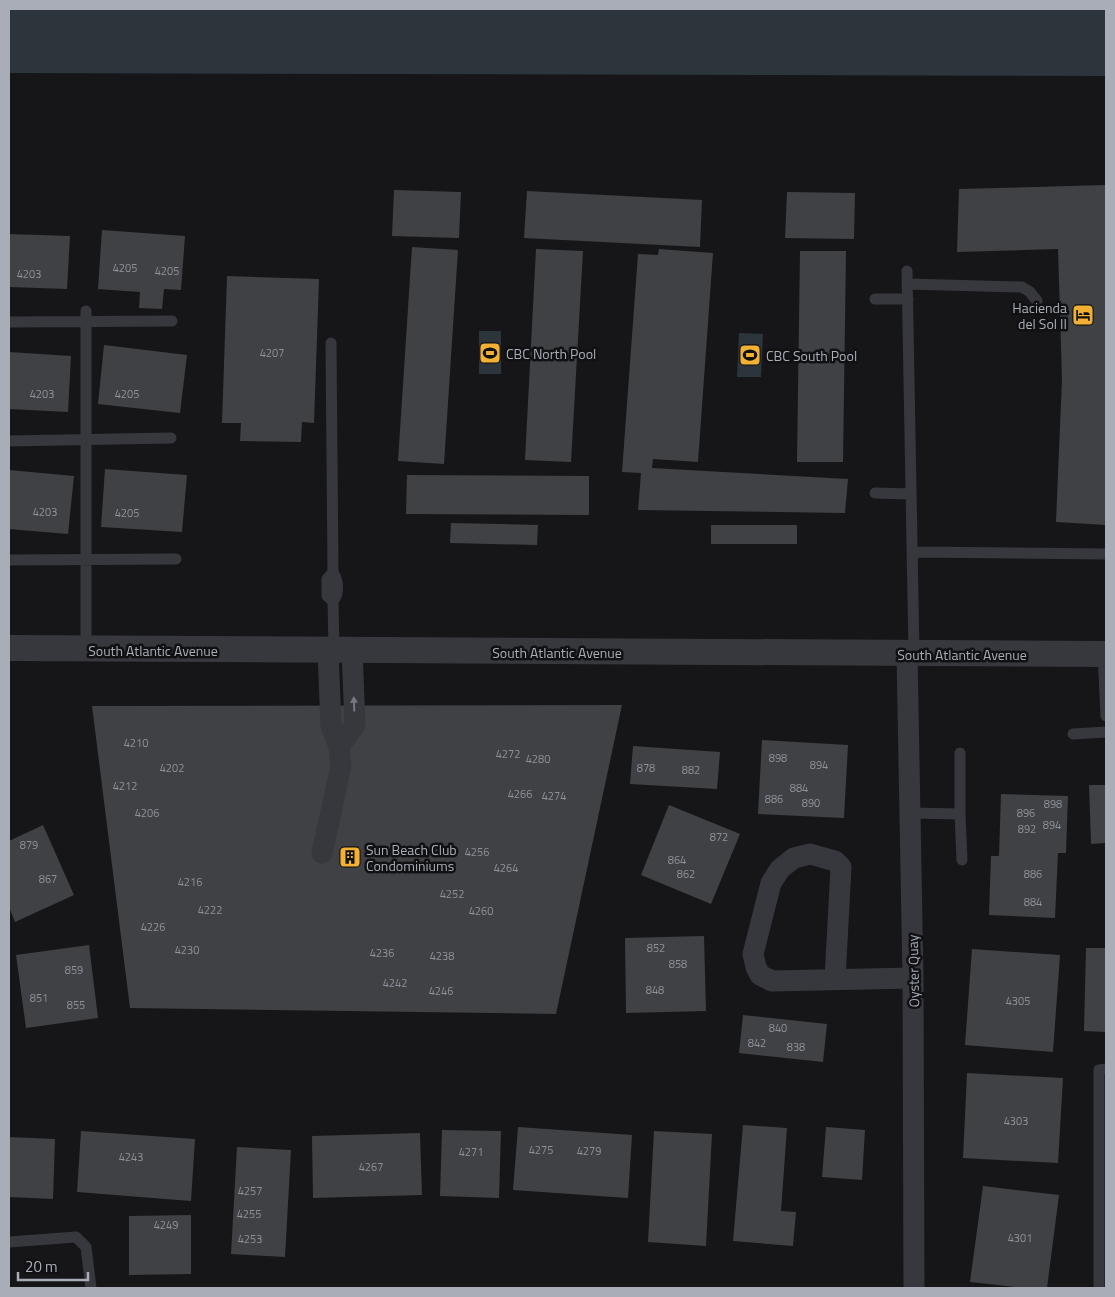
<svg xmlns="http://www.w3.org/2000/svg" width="1115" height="1297" font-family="'Titillium Web',sans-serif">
<rect width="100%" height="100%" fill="#161618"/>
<path fill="#2c353c" d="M9 9H1106V76L9 73Z
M479 331H501V374H479Z
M739 333 763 334 761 377H737Z"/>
<path fill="#404145" d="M1106 185V525L1056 522 1062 379 1058 249 957 252 959 189Z
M394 190 461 192 459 238 392 236Z
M527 191 702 200 700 247 524 238Z
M787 192 855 193 854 239 785 238Z
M102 230 185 236 181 290 164 289 162 309 139 308 140 292 98 289Z
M9 234 70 236 67 289 9 287Z
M412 247 458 250 444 464 398 461Z
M536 249 583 251 571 462 525 460Z
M659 249 713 253 698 462 653 459 652 468 848 479 845 513 638 510 641 473 622 472 638 254 658 255Z
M800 251H846L843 462H797Z
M227 276 319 279 314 423 302 422 301 442 240 441 241 423H222Z
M104 345 187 355 180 413 98 404Z
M9 352 71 356 68 412 9 409Z
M105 469 187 475 182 532 101 527Z
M9 470 74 476 68 534 9 529Z
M407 475 589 476V515L406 514Z
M451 523 538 525 537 545 450 543Z
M711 525H797V544H711Z
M622 705 556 1014 130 1008 92 706Z
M762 740 848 745 844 818 758 814Z
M633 746 720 752 717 789 630 784Z
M1089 785H1106V843L1091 844Z
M1001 794 1068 796 1066 853H1058L1055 918 989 915 991 856H999Z
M669 805 740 834 711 904 641 875Z
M43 825 74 895 15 922 9 907V841Z
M704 936 706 1011 626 1013 625 938Z
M89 945 98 1018 26 1028 16 955Z
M1086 948H1106V1032L1084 1031Z
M972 949 1060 955 1053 1052 965 1045Z
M743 1015 827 1024 823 1062 739 1053Z
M967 1073 1063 1078 1058 1163 963 1158Z
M743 1125 787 1128 781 1211 796 1212 793 1246 733 1241Z
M518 1127 632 1135 628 1198 513 1190Z
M826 1127 865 1130 862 1180 822 1177Z
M442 1130 501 1131 499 1198 440 1196Z
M81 1131 195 1139 191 1201 77 1192Z
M654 1131 712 1134 706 1246 648 1242Z
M420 1133 422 1195 313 1198 312 1136Z
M9 1137 55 1139 53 1199 9 1197Z
M237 1147 291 1150 285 1257 231 1254Z
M983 1186 1059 1195 1047 1288H1025L970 1282Z
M191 1215V1274L129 1275V1216Z"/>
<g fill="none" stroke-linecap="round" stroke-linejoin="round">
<path stroke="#37383d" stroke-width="11" d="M907 271 914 653
M907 284 1022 287 1030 292 1037 301
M875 299H908
M86 311V649
M9 322 172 321
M331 343 333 572C338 580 340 593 333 601L334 651
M9 441 171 438
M875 493 911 494
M912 552 1106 554
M9 560 176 559
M333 572 327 579V596L333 601
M1103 654 1106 716
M1073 734 1106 732
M910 813 960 814V753
M960 814 962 860
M9 1242 76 1237 86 1247 91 1288
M1099 1288V1070L1106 1069"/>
<path stroke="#37383d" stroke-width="21" d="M907 653 913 978 914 1288
M339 747 355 725 352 650
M322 853 341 766 339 747 331 726 328 651
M835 979 841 867 835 861 810 854 794 858 780 869 771 883 753 954 756 967 760 975 772 981 913 978"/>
<path stroke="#37383d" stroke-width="26" d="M9 648 1106 654"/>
</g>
<defs><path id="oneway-solid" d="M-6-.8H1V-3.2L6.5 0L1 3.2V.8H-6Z" transform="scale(1.25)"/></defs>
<use fill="#757881" href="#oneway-solid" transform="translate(354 704) rotate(-92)"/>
<defs>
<g id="hotel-square" transform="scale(1.125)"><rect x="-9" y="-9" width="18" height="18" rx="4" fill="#f2b134" stroke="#111113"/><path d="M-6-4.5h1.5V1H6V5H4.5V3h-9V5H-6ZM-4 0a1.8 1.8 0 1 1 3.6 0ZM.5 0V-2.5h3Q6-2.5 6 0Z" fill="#111"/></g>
<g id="stadium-square" transform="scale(1.125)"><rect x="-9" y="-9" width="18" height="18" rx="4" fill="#f2b134" stroke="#111113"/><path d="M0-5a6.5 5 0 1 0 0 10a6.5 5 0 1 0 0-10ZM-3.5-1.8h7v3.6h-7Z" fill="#111"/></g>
<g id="building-square" transform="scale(1.125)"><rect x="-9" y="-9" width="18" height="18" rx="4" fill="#f2b134" stroke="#111113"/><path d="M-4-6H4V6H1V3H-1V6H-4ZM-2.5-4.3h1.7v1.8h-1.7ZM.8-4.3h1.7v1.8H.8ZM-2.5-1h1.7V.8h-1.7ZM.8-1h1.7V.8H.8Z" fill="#111"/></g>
</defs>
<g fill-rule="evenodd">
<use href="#hotel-square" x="1083" y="315"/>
<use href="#stadium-square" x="490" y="353"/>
<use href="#stadium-square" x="750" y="355"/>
<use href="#building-square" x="350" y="857"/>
</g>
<g text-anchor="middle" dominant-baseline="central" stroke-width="5" stroke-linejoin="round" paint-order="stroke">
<g font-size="11" fill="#8e929b">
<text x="125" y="268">4205</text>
<text x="167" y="271">4205</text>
<text x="29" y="274">4203</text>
<text x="272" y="353">4207</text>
<text x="42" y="394">4203</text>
<text x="127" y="394">4205</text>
<text x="45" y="512">4203</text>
<text x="127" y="513">4205</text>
<text x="136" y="743">4210</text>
<text x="508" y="754">4272</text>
<text x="778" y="758">898</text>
<text x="538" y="759">4280</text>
<text x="819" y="765">894</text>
<text x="172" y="768">4202</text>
<text x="646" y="768">878</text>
<text x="691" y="770">882</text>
<text x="125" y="786">4212</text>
<text x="799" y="788">884</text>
<text x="520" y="794">4266</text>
<text x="554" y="796">4274</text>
<text x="774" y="799">886</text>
<text x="811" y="803">890</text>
<text x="1053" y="804">898</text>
<text x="147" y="813">4206</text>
<text x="1026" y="813">896</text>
<text x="1052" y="825">894</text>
<text x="1027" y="829">892</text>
<text x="719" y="837">872</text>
<text x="29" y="845">879</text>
<text x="477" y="852">4256</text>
<text x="677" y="860">864</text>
<text x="506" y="868">4264</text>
<text x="686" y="874">862</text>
<text x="1033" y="874">886</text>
<text x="48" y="879">867</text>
<text x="190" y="882">4216</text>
<text x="452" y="894">4252</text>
<text x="1033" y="902">884</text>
<text x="210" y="910">4222</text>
<text x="481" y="911">4260</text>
<text x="153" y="927">4226</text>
<text x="656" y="948">852</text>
<text x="187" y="950">4230</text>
<text x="382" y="953">4236</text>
<text x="442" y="956">4238</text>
<text x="678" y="964">858</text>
<text x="74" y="970">859</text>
<text x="395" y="983">4242</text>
<text x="655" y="990">848</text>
<text x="441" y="991">4246</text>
<text x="39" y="998">851</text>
<text x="1018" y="1001">4305</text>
<text x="76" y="1005">855</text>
<text x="778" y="1028">840</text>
<text x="757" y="1043">842</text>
<text x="796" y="1047">838</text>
<text x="1016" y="1121">4303</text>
<text x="541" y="1150">4275</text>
<text x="589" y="1151">4279</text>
<text x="471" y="1152">4271</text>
<text x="131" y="1157">4243</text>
<text x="371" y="1167">4267</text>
<text x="250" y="1191">4257</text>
<text x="249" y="1214">4255</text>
<text x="166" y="1225">4249</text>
<text x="1020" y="1238">4301</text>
<text x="250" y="1239">4253</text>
</g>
<g font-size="14" fill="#a8adb8" stroke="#111113" text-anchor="start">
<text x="1067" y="307" text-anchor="end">Hacienda<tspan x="1067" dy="16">del Sol II</tspan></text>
<text x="506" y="353">CBC North Pool</text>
<text x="766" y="355">CBC South Pool</text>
<text x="366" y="849">Sun Beach Club<tspan x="366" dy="16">Condominiums</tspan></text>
</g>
<g font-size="14" fill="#a8adb8" stroke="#111113">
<text x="153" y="650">South Atlantic Avenue</text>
<text x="557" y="652">South Atlantic Avenue</text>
<text x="962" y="654">South Atlantic Avenue</text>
<text transform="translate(913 971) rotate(-91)">Oyster Quay</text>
</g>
</g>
<rect width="1115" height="1297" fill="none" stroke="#a8adb8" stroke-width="20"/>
<path d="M18 1272v8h70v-8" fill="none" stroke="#a8adb8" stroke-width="2.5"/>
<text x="25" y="1272" font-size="15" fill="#a8adb8" stroke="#111113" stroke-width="4" paint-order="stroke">20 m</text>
</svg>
